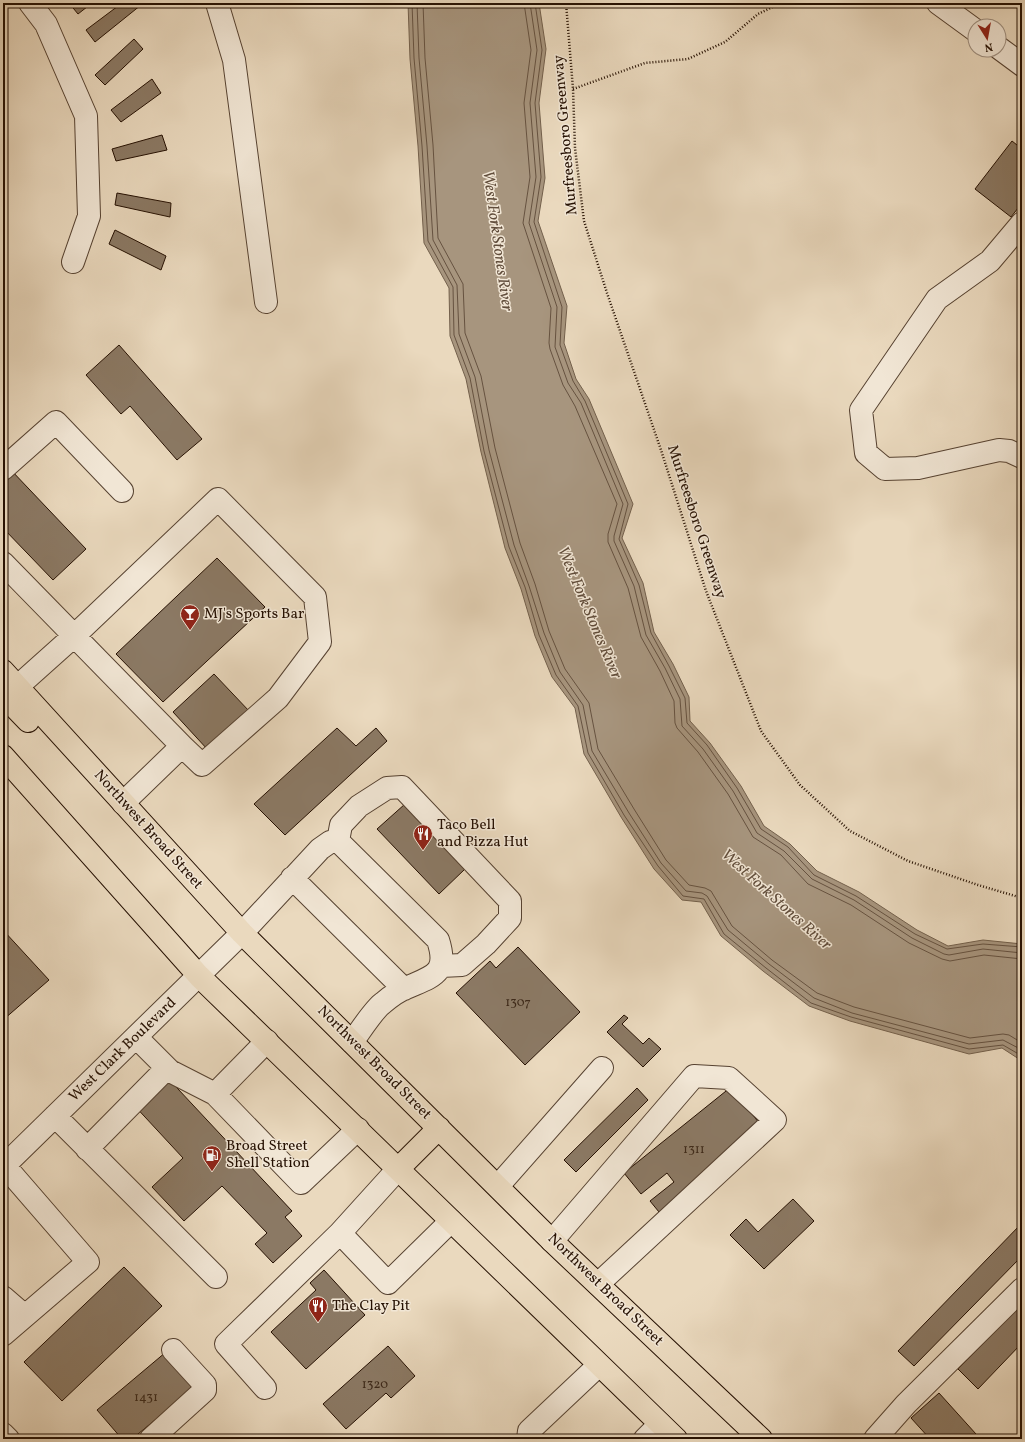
<svg xmlns="http://www.w3.org/2000/svg" width="1025" height="1442" font-family="Vollkorn,serif">
<rect width="100%" height="100%" fill="#ead9be"/>
<filter id="stains"><feTurbulence type="fractalNoise" baseFrequency=".005" numOctaves="4"/><feColorMatrix values="0 0 0 0 .2 0 0 0 0 .09 0 0 0 0 .02 0 0 0 .5 -.17"/></filter>
<radialGradient id="worn" r=".72"><stop offset=".6" stop-color="#630" stop-opacity="0"/><stop offset="1" stop-color="#630" stop-opacity=".3"/></radialGradient>
<path fill="#a7957e" stroke="#73604c" d="M408 3H539L546 49 539 103 545 178 538 221 567 306 564 343 576 379 589 399 633 504 622 538 643 583 654 632 673 664 689 697 690 721 710 743 741 786 764 826 790 844 817 871 859 892 917 930 948 946 983 940 1022 944V1061L1002 1048 969 1054 850 1021 809 1006 763 971 721 936 701 902 682 900 654 869 621 817 584 754 575 708 552 677 535 636 521 589 505 548 481 452 466 379 450 336 449 288 424 243 418 146 410 59Z"/>
<g fill="none" stroke-linecap="round" stroke-linejoin="round">
<path stroke="#665240" stroke-width="1" d="M412 3 414 58 422 146 428 241 453 287 454 335 470 378 484 451 509 547 525 587 539 635 556 675 578 706 588 753 624 815 658 866 683 896 704 899 724 934 766 968 811 1003 851 1017 969 1049 1003 1045 1022 1056
M417 3 419 58 427 146 433 240 457 285 459 334 475 377 489 450 514 545 529 586 544 633 560 672 583 705 592 751 629 813 661 863 686 891 702 893 707 896 728 930 769 964 814 998 852 1013 969 1044 1003 1040 1022 1050
M423 3 425 58 433 145 438 238 463 284 465 333 481 376 495 448 520 543 535 584 549 631 565 669 589 703 598 749 634 809 666 860 689 885 705 888 711 891 732 926 772 960 817 993 854 1007 970 1038 1003 1034 1009 1035 1022 1043
M524 3 531 50 524 103 530 177 523 223 551 308 549 343 550 349 563 385 575 406 617 504 608 534V542L628 588 641 637 660 671 674 701 675 723 677 728 698 752 728 794 753 837 781 855 808 884 851 905 909 943 942 959 950 961 984 955 1022 959
M530 3 537 50 530 103 536 177 529 223 557 307 555 347 568 383 581 403 623 504 614 536V541L634 586 646 635 665 668 680 699 682 726 703 749 733 791 757 833 784 851 812 879 854 900 912 938 944 954 949 955 983 949 1022 953
M535 3 542 50 535 103 541 177 534 222 562 307 560 345 573 381 585 401 628 504 619 539 639 585 651 633 669 666 685 698 687 723 707 745 737 788 761 829 788 847 814 875 856 896 915 934 947 949 983 944 1022 947"/>
</g>
<path fill="#8b7964" stroke="#251002" d="M69 3H92L78 14Z
M122 3H139L141 5 95 42 86 30Z
M134 39 143 49 105 85 95 75Z
M152 79 161 93 121 122 111 110Z
M162 135 167 150 116 161 112 149Z
M1012 141 1022 149V203L1011 217 975 189Z
M117 193 171 203 170 217 115 205Z
M115 230 166 256 161 270 109 244Z
M119 345 202 439 177 460 130 406 121 414 86 375Z
M10 469 86 549 53 580 3 528V475Z
M217 558 265 607 163 702 116 654Z
M214 674 250 712 208 750 173 712Z
M337 728 356 746 376 728 387 741 285 835 254 804Z
M405 804 465 869 439 894 377 829Z
M3 930 49 980 3 1020Z
M518 947 580 1012 525 1065 456 993 490 961 496 968Z
M624 1015 628 1018 622 1024 643 1044 649 1038 661 1049 643 1067 607 1032Z
M164 1074 292 1211 285 1217 302 1236 273 1263 255 1244 267 1233 222 1186 184 1221 152 1187 183 1158 132 1103Z
M731 1087 763 1128 659 1212 650 1201 674 1182 667 1173 641 1194 624 1173Z
M637 1088 648 1100 576 1172 564 1160Z
M793 1199 814 1221 764 1269 730 1235 746 1219 758 1232Z
M1022 1223V1256L914 1366 898 1351Z
M124 1267 162 1306 62 1401 24 1362Z
M324 1270 365 1315 306 1369 271 1332 316 1290 310 1283Z
M1022 1303V1343L978 1389 958 1369Z
M388 1346 415 1376 391 1398 386 1393 346 1429 323 1404Z
M166 1352 195 1387 132 1439H122L97 1410Z
M939 1393 976 1434 971 1439H930L911 1418Z"/>
<g fill="none" stroke-linecap="round" stroke-linejoin="round">
<g stroke="#564231" stroke-width="24">
<path id="minor" d="M30 3 46 24 86 116 89 216 73 262
M217 3 234 60 266 302
M938 3 975 30
M999 48 1022 65
M1022 223 990 261 937 299 861 410 866 453 885 469 918 468 999 450 1009 451 1022 457
M3 469 56 422 122 491
M3 563 182 746 123 803
M17 687 74 636 218 499 315 597 320 642 278 698 202 765 182 746
M338 841 341 825 359 806 387 788 402 787 510 901V918L486 944 462 965 441 966
M338 841 438 940C449 974 433 976 406 988 398 991 390 997 383 1003 374 1009 359 1033 352 1042
M292 878 404 989
M136 1037 170 1071 215 1094 301 1183 358 1129
M215 1094 267 1041
M55 1116 216 1277
M87 1149 167 1068
M3 1167 242 933 320 849 330 842 338 841
M398 1169 340 1233 388 1283 451 1221
M498 1186 602 1068
M552 1241 694 1076 729 1078 775 1120 598 1284
M3 1297 25 1316
M3 1335 88 1262 4 1165
M265 1388 226 1344 340 1233
M3 1434 8 1439
M151 1439 205 1390V1385L173 1350
M528 1439 529 1431 599 1365
M645 1439 660 1424
M875 1439 906 1404 1022 1289"/>
</g>
<g stroke="#251002" stroke-width="24">
<path id="major" d="M3 671 242 933 552 1241 761 1439
M3 695 28 721
M3 756 199 976 676 1439
M398 1169 439 1128"/>
</g>
<path stroke="#251002" stroke-width="2.5" stroke-dasharray="1 2" stroke-linecap="butt" d="M566 3 573 89 575 148 584 221 607 293 661 450 706 591 761 731 800 785 850 831 908 861 978 885 1022 898
M573 89 645 63 688 59 725 42 758 14 781 3"/>
<use href="#minor" stroke="#f1e6d5" stroke-width="22"/>
<use href="#major" stroke="#ead9be" stroke-width="22"/>
</g>
<defs>
<g id="bar-pin" transform="scale(1)"><path d="M0 17L-7.5 6A9.5 9.5 0 1 1 7.5 6Z" fill="#8f2418" stroke="#f1e6d5"/><path d="M-6-5H6L.8 .8V4.5H3.5V6h-7V4.5H-.8V.8Z" fill="#fff"/></g>
<g id="restaurant-pin" transform="scale(1)"><path d="M0 17L-7.5 6A9.5 9.5 0 1 1 7.5 6Z" fill="#8f2418" stroke="#f1e6d5"/><path d="M-5-6h1v4h1v-4h1v4h1v-4h1v5L-1.5 .5V6h-2V.5L-5-1ZM5-6V6H3V1.5H1.5Q1.5-4 5-6Z" fill="#fff"/></g>
<g id="fuel-pin" transform="scale(1)"><path d="M0 17L-7.5 6A9.5 9.5 0 1 1 7.5 6Z" fill="#8f2418" stroke="#f1e6d5"/><path d="M-5.5-6h7V0h2V4h1.3V-2.5L3-4.5l.8-.8L6-3V5H2.5V1h-1V6h-7ZM-4.2-4.7v3.2H.2V-4.7Z" fill="#fff"/></g>
</defs>
<g fill-rule="evenodd">
<use href="#bar-pin" x="190" y="614"/>
<use href="#restaurant-pin" x="423" y="834"/>
<use href="#fuel-pin" x="212" y="1155"/>
<use href="#restaurant-pin" x="318" y="1306"/>
</g>
<g text-anchor="middle" dominant-baseline="central" stroke-width="3" stroke-linejoin="round" paint-order="stroke">
<g font-size="13" fill="#3e2a1a">
<text x="518" y="1003">1307</text>
<text x="694" y="1150">1311</text>
<text x="375" y="1385">1320</text>
<text x="146" y="1398">1431</text>
</g>
<g font-size="15" fill="#251002" stroke="#f1e6d5">
<text transform="translate(566 135) rotate(-95)">Murfreesboro Greenway</text>
<text transform="translate(696 522) rotate(72)">Murfreesboro Greenway</text>
<text transform="translate(148 830) rotate(48)">Northwest Broad Street</text>
<text transform="translate(123 1050) rotate(-44)">West Clark Boulevard</text>
<text transform="translate(374 1063) rotate(45)">Northwest Broad Street</text>
<text transform="translate(605 1290) rotate(44)">Northwest Broad Street</text>
</g>
<g font-size="15" fill="#251002" stroke="#f1e6d5" text-anchor="start">
<text x="204" y="614">MJ's Sports Bar</text>
<text x="437" y="825">Taco Bell<tspan x="437" dy="17">and Pizza Hut</tspan></text>
<text x="226" y="1146">Broad Street<tspan x="226" dy="17">Shell Station</tspan></text>
<text x="332" y="1306">The Clay Pit</text>
</g>
<g font-size="16" font-style="italic" fill="#604c3a" stroke="#f1e6d5">
<text transform="translate(497 241) rotate(82)">West Fork Stones River</text>
<text transform="translate(589 613) rotate(67)">West Fork Stones River</text>
<text transform="translate(776 900) rotate(42)">West Fork Stones River</text>
</g>
</g>
<rect width="1025" height="1442" fill="none" stroke="#ead9be" stroke-width="16"/>
<rect x="4" y="4" width="1017" height="1434" fill="none" stroke="#251002" stroke-width="2"/>
<rect x="8" y="8" width="1009" height="1426" fill="none" stroke="#251002"/>
<g transform="translate(987 38) rotate(169)"><circle r="19" fill="#f1e6d5" stroke="#9f9081"/>
<path d="M0-3L7 15L0 10L-7 15Z" fill="#8f2418"/>
<text y="-6" font-size="11" font-weight="bold" text-anchor="middle" fill="#251002">N</text>
</g>
<rect width="100%" height="100%" filter="url(#stains)"/>
<rect width="100%" height="100%" fill="url(#worn)"/>
</svg>
